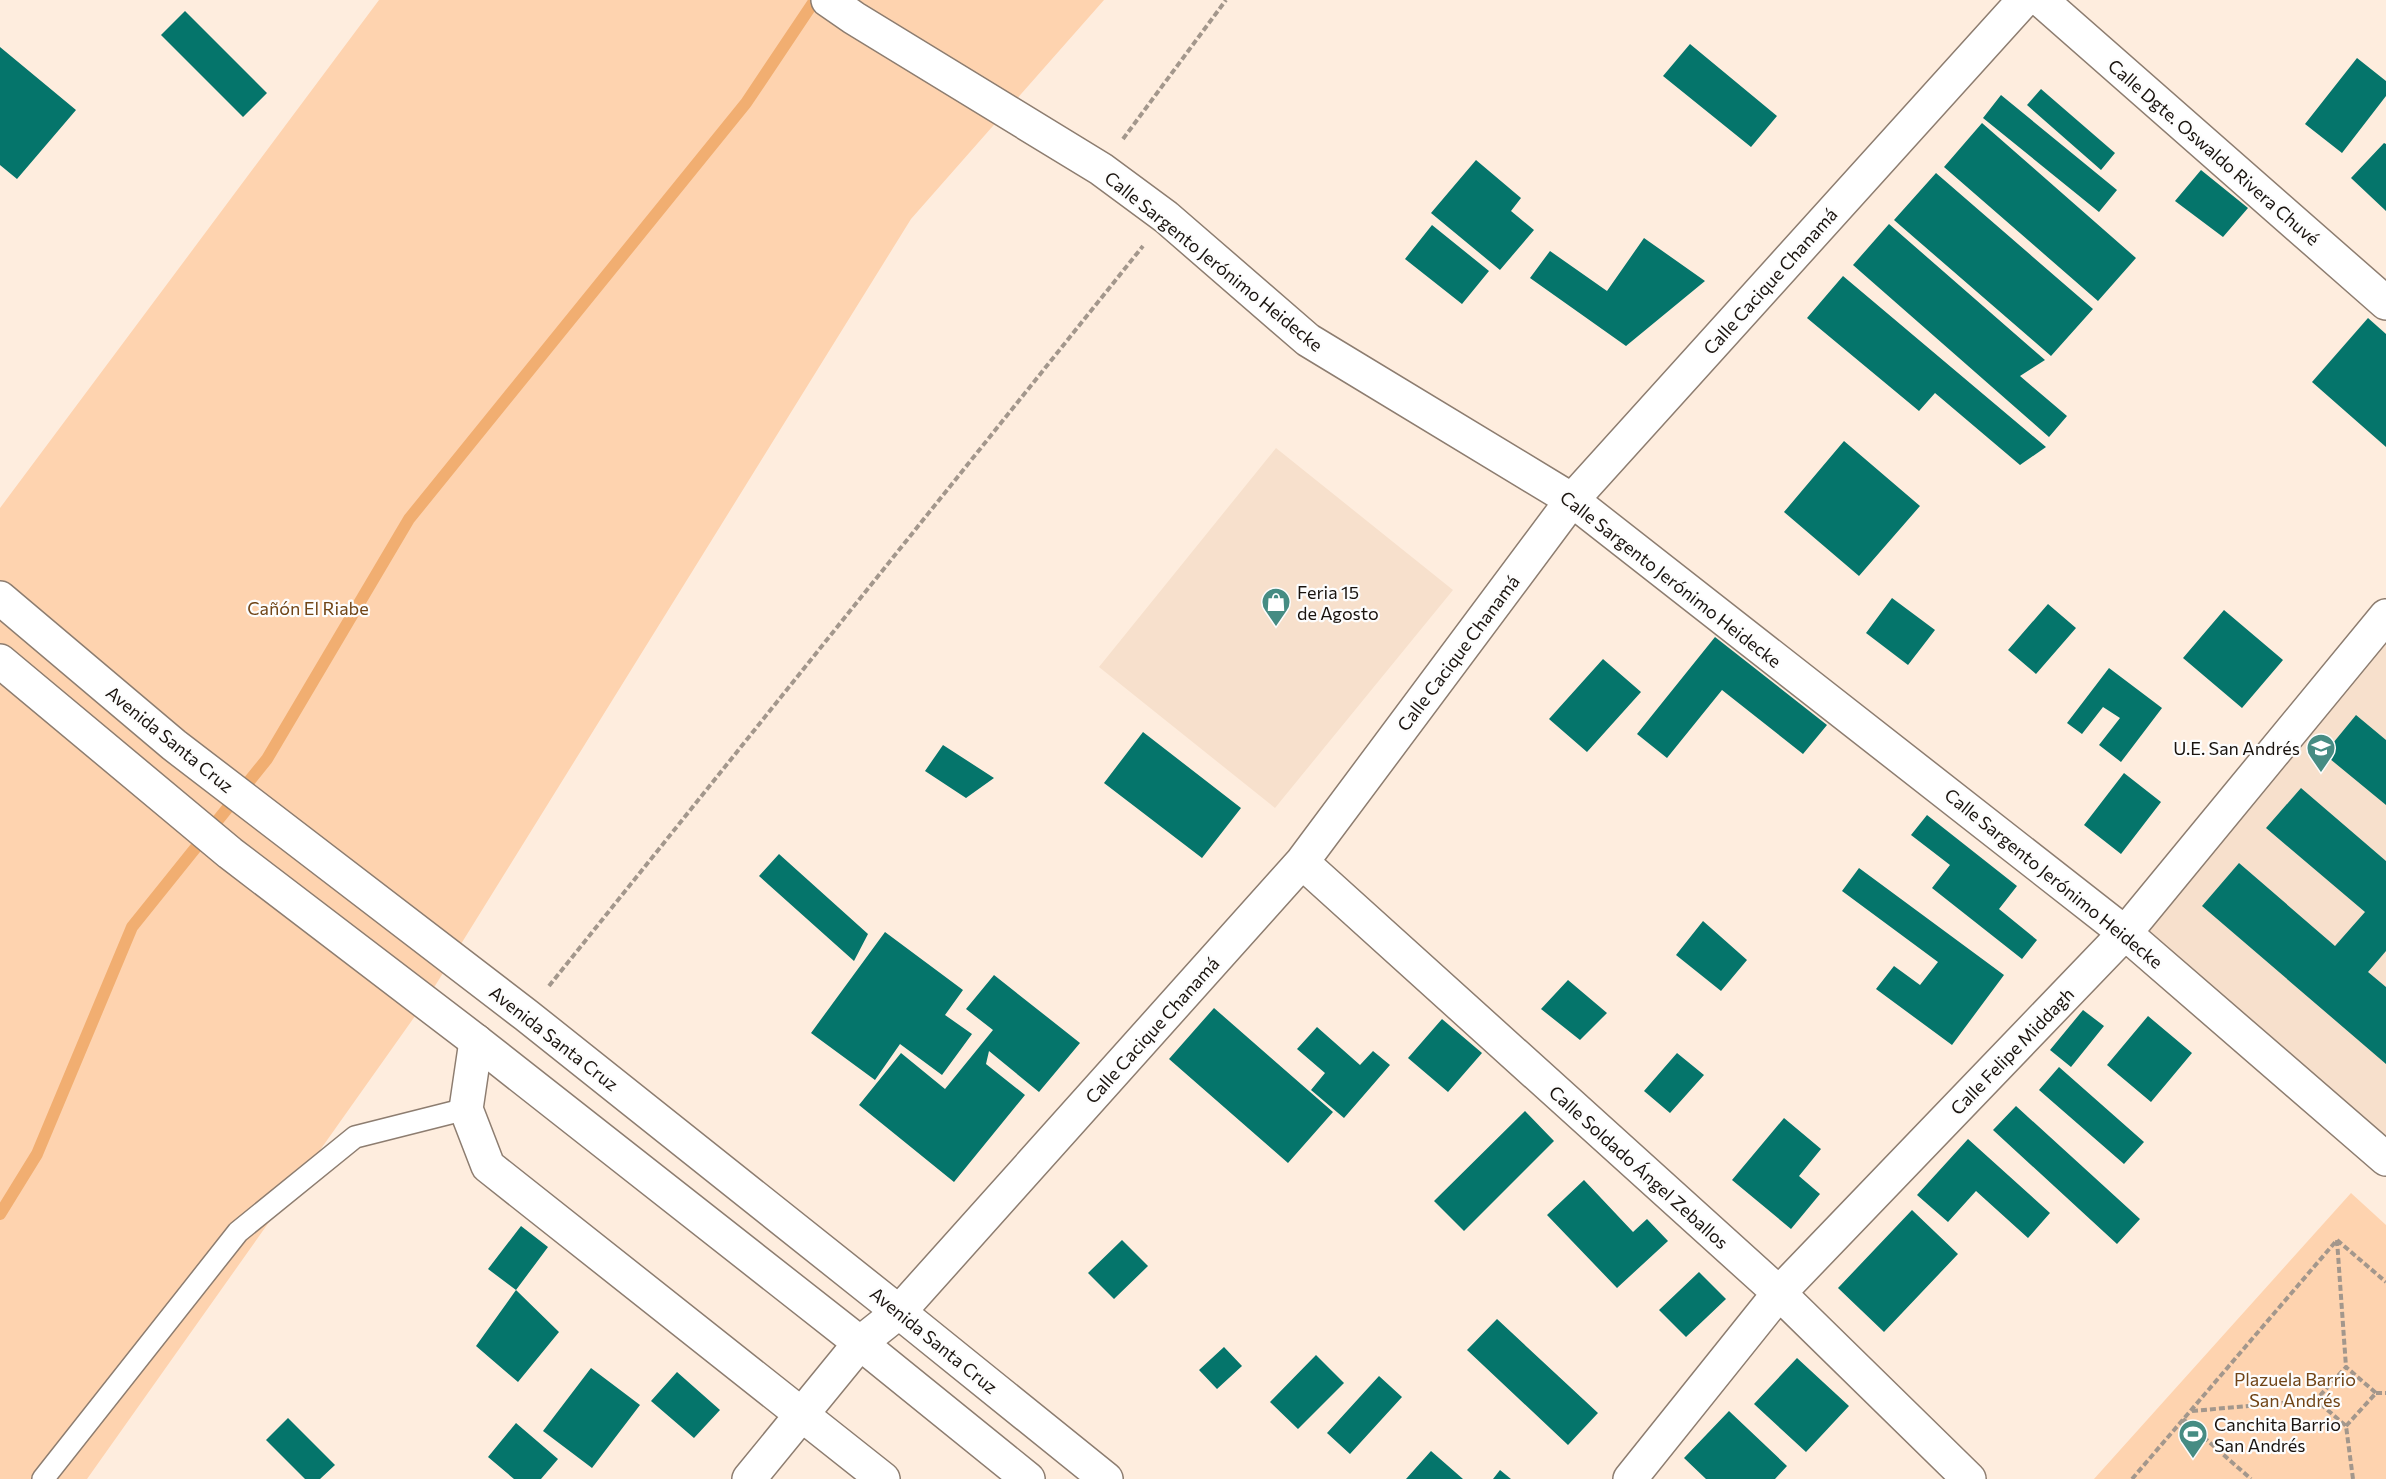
<svg xmlns="http://www.w3.org/2000/svg" width="2386" height="1479" font-family="Commissioner,sans-serif">
<rect width="100%" height="100%" fill="#feedde"/>
<path fill="#f7e0cc" d="M1276 448 1453 590 1275 808 1099 667Z
M2386 616V1159L2125 933Z"/>
<path fill="#fed3af" d="M379 0H1104L911 219 425 1002 87 1479H0V508Z
M2351 1193 2386 1225V1479H2094Z"/>
<g fill="none" stroke-linecap="round" stroke-linejoin="round">
<path stroke="#f1ae71" stroke-width="12" d="M0 1214 37 1154 132 927 267 759 409 519 746 103 815 0"/>
</g>
<path fill="#05756b" d="M185 11 267 93 243 117 161 35Z
M1690 44 1777 116 1751 147 1663 76Z
M0 47 76 110 17 179 0 165Z
M2357 58 2386 81V96L2342 153 2305 124Z
M2041 89 2115 153 2101 170 2027 105Z
M2001 95 2117 190 2099 212 1983 118Z
M1982 123 2136 258 2098 301 1944 167Z
M2384 143 2386 144V211L2351 178Z
M1476 160 1521 198 1511 211 1534 230 1500 270 1431 213Z
M2201 170 2248 208 2223 237 2175 201Z
M1936 173 2093 309 2051 356 1894 220Z
M1889 224 2045 360 2020 376 2067 416 2049 437 1853 265Z
M1432 225 1489 271 1462 304 1405 259Z
M1644 238 1705 281 1626 346 1530 278 1550 251 1607 291Z
M1843 276 2046 447 2020 465 1935 393 1919 411 1807 318Z
M2368 318 2386 334V447L2312 382Z
M1844 441 1920 506 1859 576 1784 512Z
M1892 598 1935 630 1908 665 1866 633Z
M2048 604 2076 628 2036 674 2008 650Z
M2224 610 2283 660 2242 708 2183 658Z
M1715 637 1827 725 1803 754 1722 690 1667 758 1637 734Z
M1603 659 1641 692 1587 752 1549 719Z
M2109 668 2162 708 2121 762 2099 745 2120 718 2103 707 2082 734 2067 723Z
M2356 715 2386 740V805L2324 754Z
M1143 732 1241 808 1202 858 1104 783Z
M943 745 994 778 966 798 925 771Z
M2124 773 2161 802 2121 854 2084 825Z
M2301 788 2386 861V951L2368 972 2386 987V1064L2202 906 2239 863 2335 946 2365 912 2266 828Z
M1927 815 2017 886 1999 909 2037 940 2022 959 1932 888 1950 865 1911 835Z
M779 854 868 934 854 961 759 876Z
M1859 868 2004 975 1952 1045 1876 989 1894 966 1920 985 1938 962 1842 891Z
M1703 921 1747 960 1721 991 1676 955Z
M885 932 963 990 945 1015 972 1034 942 1075 900 1044 875 1080 811 1033Z
M994 975 1080 1043 1039 1092 989 1051 986 1064 1025 1095 954 1182 859 1105 901 1053 945 1089 993 1030 966 1009Z
M1568 980 1607 1013 1580 1040 1541 1009Z
M1214 1008 1333 1112 1288 1163 1169 1059Z
M2083 1010 2104 1026 2071 1067 2050 1050Z
M2148 1016 2192 1053 2151 1102 2107 1065Z
M1442 1019 1482 1053 1448 1092 1408 1058Z
M1317 1027 1360 1065 1373 1051 1390 1065 1344 1118 1311 1090 1325 1073 1297 1049Z
M1677 1053 1704 1075 1670 1113 1644 1091Z
M2059 1067 2144 1142 2124 1164 2039 1090Z
M2016 1106 2140 1219 2117 1244 1993 1130Z
M1525 1111 1554 1141 1464 1231 1434 1201Z
M1784 1118 1821 1149 1799 1176 1820 1194 1791 1229 1732 1180Z
M1968 1139 2050 1213 2028 1238 1976 1191 1948 1222 1917 1195Z
M1584 1180 1633 1232 1647 1219 1668 1241 1617 1288 1547 1215Z
M1912 1210 1958 1254 1884 1332 1838 1288Z
M521 1226 548 1247 516 1290 488 1269Z
M1122 1240 1148 1266 1114 1299 1088 1273Z
M1699 1272 1726 1299 1686 1337 1659 1310Z
M516 1290 559 1332 518 1382 476 1346Z
M1497 1319 1598 1413 1568 1445 1467 1350Z
M1224 1347 1242 1366 1217 1389 1199 1370Z
M1316 1355 1344 1383 1298 1429 1270 1402Z
M1797 1358 1849 1406 1806 1452 1754 1404Z
M591 1368 640 1405 592 1468 543 1431Z
M677 1372 720 1410 694 1438 651 1401Z
M1379 1376 1402 1397 1350 1454 1327 1433Z
M1729 1411 1787 1466 1775 1479H1706L1684 1458Z
M288 1418 335 1465 320 1479H305L266 1440Z
M516 1423 558 1459 541 1479H514L488 1457Z
M1431 1451 1463 1479H1406Z
M1500 1470 1511 1479H1493Z"/>
<g fill="none" stroke-linecap="round" stroke-linejoin="round">
<g stroke="#8d7d70" stroke-width="24">
<path id="service" d="M43 1479 238 1232 355 1137 466 1109"/>
</g>
<g stroke="#8d7d70" stroke-width="36">
<path id="minor" d="M828 0 854 18 1101 169 1166 217 1308 340 1572 500 2125 933 2386 1159
M2041 0 2386 303
M1302 862 1779 1293 1969 1479
M476 1041 466 1109 488 1166 883 1479
M749 1479 860 1343 899 1312 1302 862 1572 500 2024 0
M1630 1479 1779 1293 2125 933 2386 616"/>
</g>
<g stroke="#8d7d70" stroke-width="36">
<path id="secondary" d="M0 598 174 745 526 1015 899 1312 1106 1479
M0 661 230 853 476 1041 860 1343 1028 1479"/>
</g>
<path stroke="#a3978c" stroke-width="4" stroke-dasharray="6 3" stroke-linecap="butt" d="M1123 139 1226 0
M549 986 1143 246
M2337 1240 2346 1367
M2376 1393H2386
M2192 1411 2316 1400
M2183 1419 2251 1479
M2346 1426 2376 1393 2346 1367 2316 1400 2346 1426 2353 1479
M2132 1479 2337 1240 2386 1282"/>
<use href="#service" stroke="#fff" stroke-width="21"/>
<use href="#minor" stroke="#fff" stroke-width="33"/>
<use href="#secondary" stroke="#fff" stroke-width="33"/>
</g>
<defs>
<g id="shop-pin" transform="scale(1.5)"><path d="M0 17L-7.5 6A9.5 9.5 0 1 1 7.5 6Z" fill="#468c83" stroke="#fdfdfd"/><path d="M-5-2.5h2.3a2.7 3.5 0 0 1 5.4 0H5L5.5 6h-11ZM-1.5-2.5h3a1.5 2.3 0 0 0-3 0Z" fill="#fff"/></g>
<g id="school-pin" transform="scale(1.5)"><path d="M0 17L-7.5 6A9.5 9.5 0 1 1 7.5 6Z" fill="#468c83" stroke="#fdfdfd"/><path d="M0-5L7-2L0 1L-7-2ZM-4 1L0 2.5L4 1V4Q0 6-4 4Z" fill="#fff"/></g>
<g id="stadium-pin" transform="scale(1.5)"><path d="M0 17L-7.5 6A9.5 9.5 0 1 1 7.5 6Z" fill="#468c83" stroke="#fdfdfd"/><path d="M0-5a6.5 5 0 1 0 0 10a6.5 5 0 1 0 0-10ZM-3.5-1.8h7v3.6h-7Z" fill="#fff"/></g>
</defs>
<g fill-rule="evenodd">
<use href="#shop-pin" x="1276" y="602"/>
<use href="#school-pin" x="2321" y="748"/>
<use href="#stadium-pin" x="2193" y="1434"/>
</g>
<g text-anchor="middle" dominant-baseline="central" stroke-width="4.5" stroke-linejoin="round" paint-order="stroke">
<g font-size="18" fill="#19130e" stroke="#fdfdfd">
<text transform="translate(2214 152) rotate(41)">Calle Dgte. Oswaldo Rivera Chuvé</text>
<text transform="translate(1214 261) rotate(39)">Calle Sargento Jerónimo Heidecke</text>
<text transform="translate(1770 281) rotate(-48)">Calle Cacique Chanamá</text>
<text transform="translate(1671 579) rotate(38)">Calle Sargento Jerónimo Heidecke</text>
<text transform="translate(1458 653) rotate(-53)">Calle Cacique Chanamá</text>
<text transform="translate(170 739) rotate(39)">Avenida Santa Cruz</text>
<text transform="translate(2054 878) rotate(39)">Calle Sargento Jerónimo Heidecke</text>
<text transform="translate(1152 1030) rotate(-48)">Calle Cacique Chanamá</text>
<text transform="translate(554 1038) rotate(38)">Avenida Santa Cruz</text>
<text transform="translate(2012 1051) rotate(-46)">Calle Felipe Middagh</text>
<text transform="translate(1639 1167) rotate(42)">Calle Soldado Ángel Zeballos</text>
<text transform="translate(934 1340) rotate(39)">Avenida Santa Cruz</text>
</g>
<g font-size="18" fill="#19130e" stroke="#fdfdfd" text-anchor="start">
<text x="1297" y="592">Feria 15<tspan x="1297" dy="21">de Agosto</tspan></text>
<text x="2300" y="748" text-anchor="end">U.E. San Andrés</text>
<text x="2214" y="1424">Canchita Barrio<tspan x="2214" dy="21">San Andrés</tspan></text>
</g>
<g font-size="18" fill="#704416" stroke="#fdfdfd">
<text x="308" y="608">Cañón El Riabe</text>
<text x="2295" y="1379">Plazuela Barrio<tspan x="2295" dy="21">San Andrés</tspan></text>
</g>
</g>
</svg>
